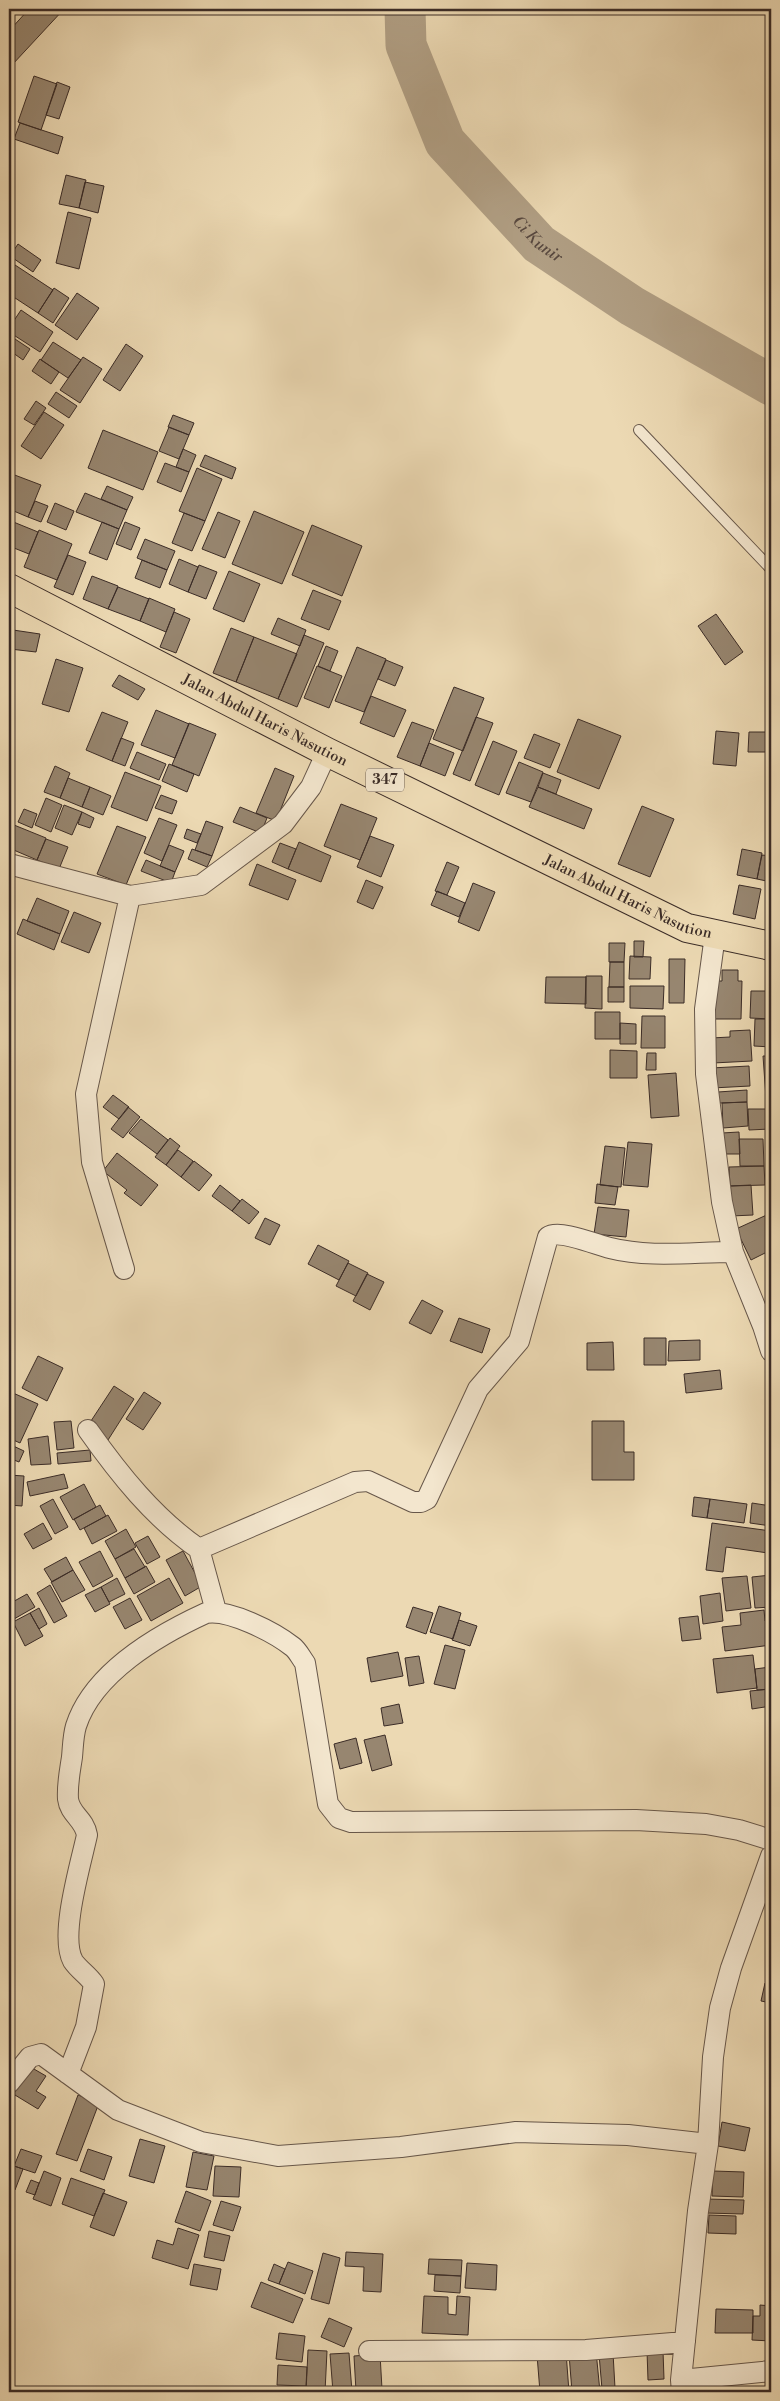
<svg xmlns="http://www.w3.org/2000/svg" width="780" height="2401" font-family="'Libre Bodoni',serif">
<rect width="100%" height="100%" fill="#ecd9b3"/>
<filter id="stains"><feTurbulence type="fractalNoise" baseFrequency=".004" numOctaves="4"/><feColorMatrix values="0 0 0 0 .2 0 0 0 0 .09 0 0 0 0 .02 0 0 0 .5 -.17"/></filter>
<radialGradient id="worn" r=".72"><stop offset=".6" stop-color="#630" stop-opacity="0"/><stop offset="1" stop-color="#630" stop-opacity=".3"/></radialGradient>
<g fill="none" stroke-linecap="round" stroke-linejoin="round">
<path stroke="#b09e83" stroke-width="41" id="s1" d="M405 9 406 45 445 142 539 244 632 306 771 385"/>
</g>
<path fill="#978670" stroke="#3b2c27" d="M29 9H64L12 65 9 63V31Z
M34 76 57 84 41 130 18 122Z
M57 82 70 87 59 119 46 115Z
M20 123 63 137 58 154 14 139Z
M66 175 86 180 79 208 59 204Z
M85 182 104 186 98 213 79 208Z
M68 212 91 218 79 269 56 263Z
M18 244 41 260 33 272 10 256Z
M12 263 53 290 38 313 9 294V269Z
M54 288 69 298 53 323 38 313Z
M77 293 99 308 77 340 55 325Z
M21 310 53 332 40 352 9 332V328Z
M9 335 30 349 23 360 9 350Z
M53 342 81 360 68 378 41 360Z
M126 344 143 356 120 391 103 380Z
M83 357 102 369 80 403 60 390Z
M40 359 59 372 51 384 32 371Z
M9 369 13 371 9 380Z
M56 392 77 406 69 418 48 404Z
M36 401 46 408 34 425 24 419Z
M44 412 64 425 41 459 21 446Z
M173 415 194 423 189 435 168 427Z
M169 427 189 435 179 459 159 451Z
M103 430 158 452 143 490 88 468Z
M183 449 196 455 189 472 176 467Z
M205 455 236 468 232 479 200 466Z
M165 463 189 472 181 492 157 482Z
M197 468 222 479 205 521 179 511Z
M12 474 41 485 28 517 9 509V483Z
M107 486 133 497 127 510 101 499Z
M85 493 127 510 119 529 76 512Z
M35 501 48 506 41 522 28 517Z
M55 503 74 511 66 530 47 522Z
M254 511 304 532 282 584 232 564Z
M218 512 240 521 225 558 202 549Z
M184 513 205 521 192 551 172 543Z
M11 521 38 532 29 554 9 546Z
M102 522 119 529 107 560 89 553Z
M125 522 140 528 131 550 116 544Z
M312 525 362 546 342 596 292 575Z
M39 530 72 544 57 580 24 567Z
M145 539 175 551 167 570 137 558Z
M68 555 86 562 73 595 54 587Z
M179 559 198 567 188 592 169 584Z
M142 560 167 570 160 588 135 578Z
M199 565 217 572 206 599 188 592Z
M229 571 260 584 244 622 213 609Z
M92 576 118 586 108 609 83 599Z
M118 587 149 599 140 621 108 609Z
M313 590 341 601 329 630 301 619Z
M149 598 175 609 166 632 140 621Z
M174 612 190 619 176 653 160 647Z
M716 614 743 652 725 665 698 626Z
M278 618 306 630 300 646 271 634Z
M231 628 254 637 236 682 213 673Z
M9 629 13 630 9 659Z
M13 630 40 634 36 652 10 649Z
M304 635 324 643 297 707 278 699Z
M254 637 297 654 278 699 236 682Z
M326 646 338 651 330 671 318 666Z
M357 647 386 659 364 712 335 701Z
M56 659 83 668 69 712 42 704Z
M386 660 403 667 395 686 378 679Z
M317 666 342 676 329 708 304 698Z
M119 675 145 689 138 700 112 686Z
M454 687 484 698 463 751 433 739Z
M371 696 406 710 394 737 360 723Z
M156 710 189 724 175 758 141 745Z
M102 712 128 722 112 761 86 750Z
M476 717 493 723 470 781 453 774Z
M578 719 621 736 599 789 557 772Z
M412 722 434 730 420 766 397 757Z
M189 723 216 734 199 776 172 765Z
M716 731 739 733 736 766 713 764Z
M749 732H771V752H748Z
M534 734 560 744 550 768 524 758Z
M121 738 134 743 125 766 112 761Z
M493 741 517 751 499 795 475 785Z
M429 743 454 753 445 776 420 766Z
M137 752 166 764 159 780 130 768Z
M519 762 543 772 531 802 506 793Z
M169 764 194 774 187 792 162 781Z
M55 766 70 773 60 798 44 792Z
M275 768 294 776 276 821 256 813Z
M125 772 161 786 147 821 111 807Z
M543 773 561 780 556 794 538 787Z
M68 778 90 787 82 807 60 798Z
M90 787 111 796 103 815 82 807Z
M538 787 592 809 584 829 529 807Z
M161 795 177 801 172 814 155 808Z
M46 798 62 805 51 832 35 825Z
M341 804 377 818 360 860 324 846Z
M64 805 82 812 72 835 55 828Z
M642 806 674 819 650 877 618 864Z
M240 807 267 818 261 833 233 822Z
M24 809 37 814 32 828 18 822Z
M82 812 94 818 90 828 78 824Z
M159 818 177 825 162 861 144 853Z
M206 821 223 827 212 856 195 850Z
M14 825 46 838 37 860 9 848V837Z
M117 826 146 837 126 885 97 874Z
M187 829 201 834 197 843 184 838Z
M370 836 394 845 381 877 357 867Z
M46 839 68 847 59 869 37 860Z
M299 842 331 856 321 882 288 869Z
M280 843 296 849 288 869 272 862Z
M169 845 184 851 175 872 160 866Z
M192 849 212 856 207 867 188 859Z
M742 849 762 853 757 879 737 875Z
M762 855 771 856V882L757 879Z
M146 860 175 872 171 883 141 871Z
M447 862 459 867 447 895 435 891Z
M257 864 296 880 288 900 249 885Z
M366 880 383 887 373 909 357 902Z
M473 883 495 892 479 931 458 922Z
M739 885 761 889 755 919 733 914Z
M437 891 465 903 459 917 431 905Z
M37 898 69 911 60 934 27 921Z
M74 912 101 923 89 953 61 942Z
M23 919 60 934 54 950 17 934Z
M634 941H644L643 957H634Z
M609 943H625L624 962H609Z
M630 956 651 957 650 979H629Z
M669 959H685L684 1003H669Z
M610 962H624V987H609Z
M722 970H738V981H742L741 1019H711L713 981H722Z
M586 976H602V1009L585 1008Z
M546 977H586V1004L545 1003Z
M630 986H664L663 1009 630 1008Z
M608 987H624V1002H608Z
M751 991H771V1019L750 1018Z
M595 1012H620V1039H595Z
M642 1016H665V1048H641Z
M755 1019H771V1047L754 1046Z
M620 1023 636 1024V1044H620Z
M750 1030 752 1061 713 1063 711 1038 730 1037V1031Z
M610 1050 637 1051V1078H610Z
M647 1053H656V1070H646Z
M763 1056H771V1097L766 1098Z
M749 1066 750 1086 712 1088 711 1068Z
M676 1073 679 1116 651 1118 648 1075Z
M747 1090V1102L719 1103 718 1092Z
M113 1095 129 1107 119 1119 103 1107Z
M747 1102 748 1126 723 1128 722 1103Z
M128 1107 140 1117 123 1138 111 1129Z
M748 1109H769L770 1129 749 1130Z
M141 1119 168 1140 157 1154 129 1133Z
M739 1132 740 1154H724L722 1133Z
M170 1138 180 1146 166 1165 155 1157Z
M739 1139H763L764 1166H740Z
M628 1142 652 1144 648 1187 623 1185Z
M605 1146 625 1148 621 1187 600 1185Z
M178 1150 193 1161 181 1177 166 1165Z
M117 1153 158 1185 141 1206 124 1193 127 1190 103 1171Z
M194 1161 212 1175 199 1191 181 1177Z
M764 1166 765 1185 730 1186 729 1167Z
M597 1184 618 1187 615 1205 595 1203Z
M220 1185 240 1201 232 1211 212 1196Z
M751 1185 753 1215 731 1216 730 1186Z
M242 1199 259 1212 249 1224 232 1211Z
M598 1207 629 1210 626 1237 594 1234Z
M771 1213V1250L751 1260 736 1229Z
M265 1218 280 1225 270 1245 255 1238Z
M318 1245 349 1261 339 1280 308 1264Z
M348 1263 368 1273 356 1296 336 1286Z
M367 1274 384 1282 370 1310 353 1301Z
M422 1300 443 1311 431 1334 409 1323Z
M459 1318 490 1329 482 1353 450 1341Z
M644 1338H666V1365H644Z
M700 1340V1360L668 1361 669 1341Z
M9 1341 13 1342 9 1356Z
M613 1342 614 1370H587V1343Z
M38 1356 63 1368 47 1401 22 1388Z
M720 1370 722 1389 686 1393 684 1374Z
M114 1386 134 1399 108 1440 87 1427Z
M144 1392 161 1403 143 1430 126 1419Z
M13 1393 38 1404 20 1443 9 1438V1401Z
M71 1421 74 1448 57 1450 54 1422Z
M592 1421H624V1452H634V1480H592Z
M48 1436 51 1464 31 1465 28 1439Z
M9 1444 24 1451 19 1462 9 1458Z
M90 1450 91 1461 58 1464 57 1453Z
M64 1474 68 1488 30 1496 27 1482Z
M9 1475 24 1476 22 1506 9 1505Z
M84 1484 96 1507 73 1520 60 1497Z
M694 1497 710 1499 707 1518 692 1516Z
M53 1499 68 1527 55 1534 40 1506Z
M710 1499 747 1504 744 1523 707 1518Z
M752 1503 771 1506V1526L750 1523Z
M100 1505 106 1516 80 1530 74 1519Z
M108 1515 117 1531 92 1544 84 1528Z
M43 1523 52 1539 33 1549 24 1534Z
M712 1523 771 1531 768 1553 726 1547 723 1572 706 1570Z
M126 1529 136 1547 115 1559 105 1541Z
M148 1536 160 1557 147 1564 135 1543Z
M134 1549 145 1567 125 1578 115 1559Z
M100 1551 113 1576 93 1587 79 1562Z
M183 1551 202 1586 185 1596 166 1560Z
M66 1557 73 1570 52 1582 44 1569Z
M146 1566 155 1582 134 1594 125 1578Z
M73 1570 85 1590 62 1602 51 1582Z
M771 1575V1607L755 1608 752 1577Z
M747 1576 751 1608 726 1611 722 1578Z
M117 1578 125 1594 109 1602 101 1587Z
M169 1578 183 1603 151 1621 137 1596Z
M50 1585 67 1616 54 1623 37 1593Z
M101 1587 110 1604 95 1612 85 1595Z
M720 1593 723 1621 703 1624 700 1596Z
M27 1594 35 1607 14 1619 9 1610V1604Z
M130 1598 142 1620 125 1629 113 1607Z
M439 1606 461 1613 453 1639 430 1632Z
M413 1607 433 1613 426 1634 406 1627Z
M39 1608 47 1624 39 1629 30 1613Z
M764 1610 765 1621H771V1645L725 1651 722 1627 741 1625 740 1613Z
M30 1613 43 1636 25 1646 13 1622Z
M698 1616 701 1639 682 1641 679 1618Z
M459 1620 477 1626 470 1646 452 1640Z
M445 1645 465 1650 455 1689 434 1684Z
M398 1652 403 1676 371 1682 367 1658Z
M753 1655 757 1688 717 1693 713 1659Z
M419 1656 424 1683 409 1686 405 1658Z
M770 1667 771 1689 757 1690 755 1669Z
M771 1689V1706L752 1709 750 1691Z
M399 1704 403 1723 384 1726 381 1708Z
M385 1735 392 1765 372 1771 364 1740Z
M356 1738 362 1763 340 1769 334 1744Z
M765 1983 771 1984V2003L761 2001Z
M27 2065 46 2076 36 2091 46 2097 38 2109 10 2092Z
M78 2095 99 2103 77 2161 56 2154Z
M722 2122 750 2128 745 2151 718 2146Z
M140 2139 165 2146 154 2183 129 2176Z
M21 2149 42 2156 35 2173 14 2166Z
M88 2149 112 2157 104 2180 80 2171Z
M193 2152 214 2156 207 2190 186 2187Z
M14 2166 23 2169 15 2190 9 2187Z
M215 2166 241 2167 239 2197 213 2196Z
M44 2171 61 2178 51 2206 33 2199Z
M713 2171 744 2172 743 2197 712 2196Z
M71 2178 105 2190 94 2216 62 2204Z
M31 2180 39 2183 35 2195 26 2192Z
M186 2191 211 2201 200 2231 175 2222Z
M103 2193 127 2202 114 2236 90 2227Z
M706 2199 744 2200 743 2214 706 2213Z
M221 2201 241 2207 233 2231 213 2225Z
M709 2215 736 2216V2234L708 2233Z
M178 2228 199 2235 188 2269 152 2258 157 2240 173 2245Z
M209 2231 230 2236 224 2261 204 2257Z
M346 2252 383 2254 381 2292 363 2291 364 2267 345 2266Z
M323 2253 340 2258 329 2304 311 2299Z
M429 2259 462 2260 461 2276 428 2274Z
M288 2262 313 2271 305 2294 279 2284Z
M467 2263 497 2265 496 2290 465 2288Z
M194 2264 221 2269 217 2290 190 2285Z
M274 2264 285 2269 279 2284 268 2280Z
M435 2275 461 2276 460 2293 434 2291Z
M261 2282 303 2299 293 2323 251 2307Z
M424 2296 448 2297V2314L456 2315 457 2296 470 2297 468 2335 422 2333Z
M760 2305 771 2306V2341L752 2340 753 2316H760Z
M716 2309 753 2310V2333H715Z
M329 2318 352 2328 344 2347 321 2337Z
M279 2333 305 2336 302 2362 276 2359Z
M308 2350 327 2351 325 2392H306Z
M596 2351 600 2392H572L569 2354Z
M647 2351H663L664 2379 648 2380Z
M566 2352 569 2392H540L537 2355Z
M349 2353 352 2392H333L330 2354Z
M613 2353 615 2388 602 2389 599 2354Z
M380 2354 382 2389 356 2391 354 2356Z
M278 2365 307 2367 306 2386 277 2385Z"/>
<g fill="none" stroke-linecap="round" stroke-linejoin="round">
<g stroke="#67574a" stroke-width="12">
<path id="lane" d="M639 430 771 569"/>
</g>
<g stroke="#67574a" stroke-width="22">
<path id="street" d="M9 864 130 896 201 885 283 824 311 787 327 752
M715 935 705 1009 706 1074 722 1202 733 1252 763 1326 771 1351
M124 1269 92 1162 86 1094 130 896
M88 1430C119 1474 154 1518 199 1549L355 1482 368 1481 413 1502H421L427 1499 478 1389 519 1341 548 1237C559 1229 597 1245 610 1248 649 1258 693 1252 733 1252
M199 1549 216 1611
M68 2074 86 2027 94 1984C88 1975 79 1970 73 1961 59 1936 81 1863 87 1835 84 1818 70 1815 68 1799 67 1784 70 1771 72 1757 73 1747 73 1736 76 1726 93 1673 158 1635 206 1613 229 1609 274 1632 293 1647 298 1651 301 1658 305 1663L328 1804 339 1818 351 1822 636 1820 706 1824 739 1830 771 1840
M9 2083 30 2057 41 2054 118 2110 201 2142 278 2156 401 2147 516 2132 628 2135 708 2144
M369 2351 586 2350 685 2342
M681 2380 771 2371
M682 2392 681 2380 698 2211 708 2144 713 2057 720 2008 731 1968 771 1856"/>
</g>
<g stroke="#3b2c27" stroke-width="30">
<g id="primary">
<path id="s2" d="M9 588 327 752 687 928 771 946"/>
</g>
</g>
<use href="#lane" stroke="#f3e6ce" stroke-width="10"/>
<use href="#street" stroke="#f3e6ce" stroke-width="20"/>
<use href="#primary" stroke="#ecd9b3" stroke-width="28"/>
</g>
<g text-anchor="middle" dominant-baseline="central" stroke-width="5" stroke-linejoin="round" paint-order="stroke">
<rect fill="#f3e6ce" stroke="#726459" stroke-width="1" x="366" y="768.5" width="38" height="23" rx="4"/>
<g font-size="14" font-weight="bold" fill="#3b2c27">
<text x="385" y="780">347</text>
</g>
<g font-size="15" fill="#3b2c27" stroke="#f3e6ce">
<text stroke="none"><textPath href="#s2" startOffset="288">Jalan Abdul Haris Nasution</textPath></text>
<text stroke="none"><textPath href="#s2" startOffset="692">Jalan Abdul Haris Nasution</textPath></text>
</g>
<g font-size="16" font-style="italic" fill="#58483e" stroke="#f3e6ce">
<text stroke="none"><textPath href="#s1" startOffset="275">Ci Kunir</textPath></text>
</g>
</g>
<rect width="780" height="2401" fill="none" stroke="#ecd9b3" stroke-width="30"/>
<rect x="10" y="10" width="760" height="2381" fill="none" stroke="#3b2c27" stroke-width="2.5"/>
<rect x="15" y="15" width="750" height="2371" fill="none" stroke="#3b2c27"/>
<rect width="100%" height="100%" filter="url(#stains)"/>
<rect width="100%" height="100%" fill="url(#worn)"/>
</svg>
